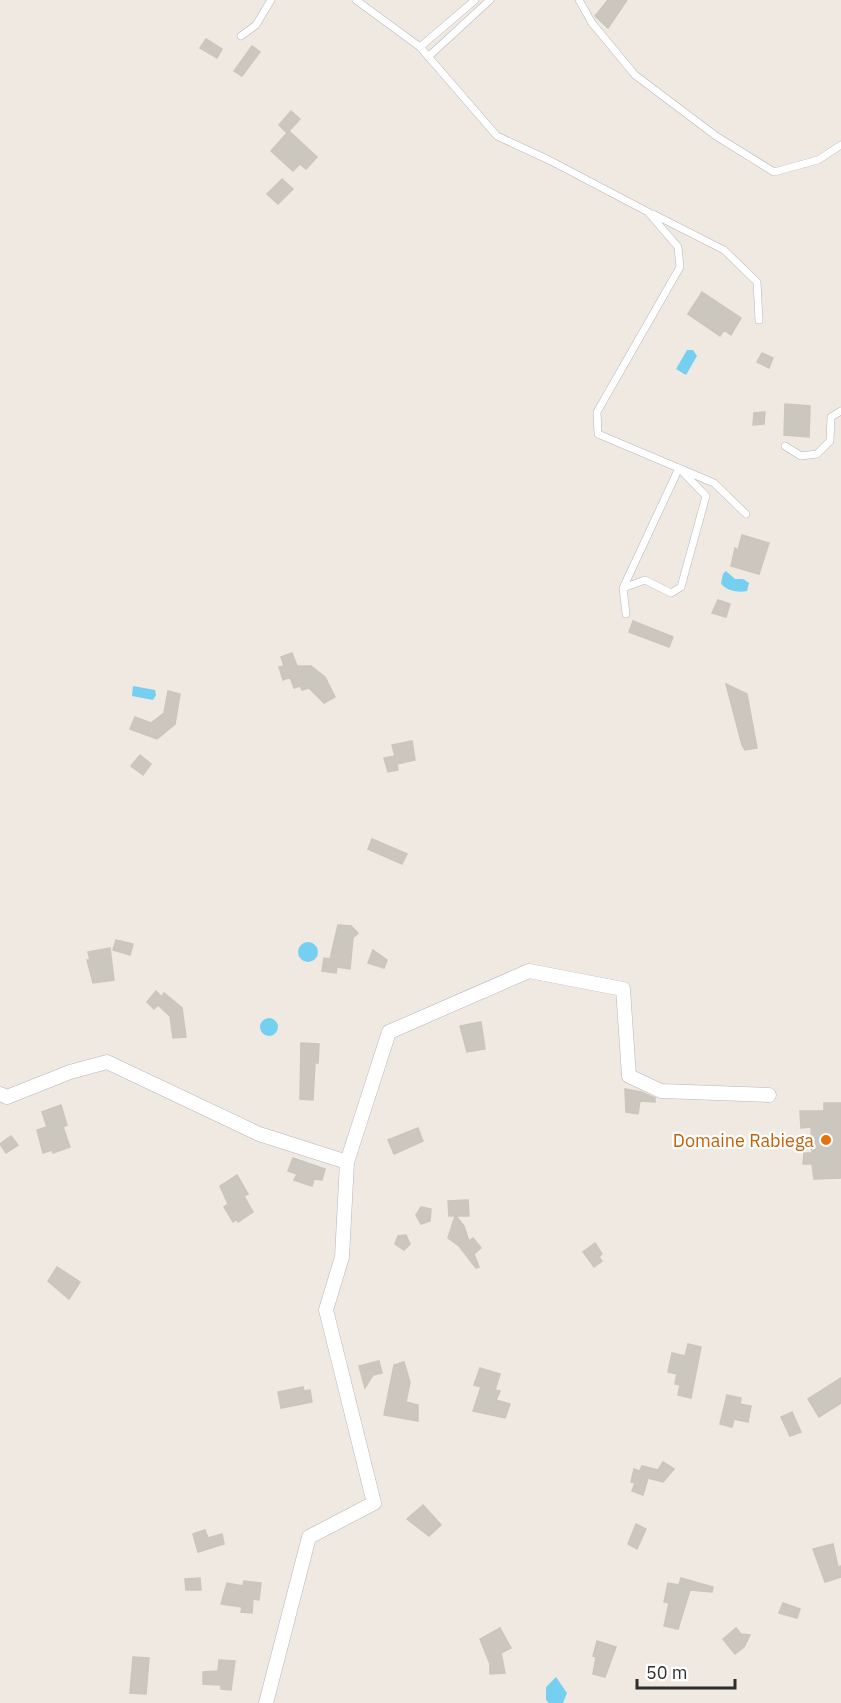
<svg xmlns="http://www.w3.org/2000/svg" width="841" height="1703" font-family="'IBM Plex Sans',sans-serif">
<rect width="100%" height="100%" fill="#efe9e1"/>
<path fill="#75cff0" d="M687 350H693L697 356 686 375 676 369Z
M726 571 735 579H743L749 583 747 591C739 593 726 591 721 583L723 574Z
M133 686 155 690 156 695 153 700 132 696Z
M298 952a10 10 0 1 1 20 0a10 10 0 1 1-20 0Z
M260 1027a9 9 0 1 1 18 0a9 9 0 1 1-18 0Z
M556 1677 567 1693 563 1703H549L546 1700V1687Z"/>
<path fill="#cbc7bf" stroke="#cbc5ba" stroke-width="1.5" d="M608 0H627L608 28 595 16Z
M206 39 222 49 217 58 200 48Z
M252 46 260 52 242 76 234 71Z
M291 111 300 119 289 131 317 157 306 169 300 164 293 171 271 151 287 133 279 125Z
M282 179 293 189 278 204 267 194Z
M702 292 741 318 731 335 724 330 720 336 688 314Z
M762 353 773 358 769 368 757 362Z
M785 404 810 406 809 437 784 435Z
M765 412 764 424 753 425 754 413Z
M742 535 769 543 759 574 731 566 735 548 738 550Z
M718 600 730 604 726 617 712 613Z
M633 621 673 637 669 647 629 632Z
M292 653 297 666H311L325 677 335 697 324 703 309 688 302 690 300 686 294 688 290 677 283 680 279 667 284 666 281 657Z
M726 684 747 694 757 748 745 750 742 745Z
M168 691 180 694 175 724 157 739 130 729 135 717 151 723 164 713Z
M412 741 415 760 397 764 398 770 388 772 384 758 395 756 392 745Z
M140 755 151 764 143 775 131 766Z
M372 839 407 854 402 864 368 849Z
M338 925 351 926 358 933 353 938 350 969 337 967 336 973 322 971 324 958 330 959Z
M116 940 133 944 130 955 113 950Z
M110 948 114 980 93 983 87 960H90L88 952Z
M373 950 387 960 384 968 368 963Z
M156 991 162 997 164 993 182 1008 186 1037 173 1038 170 1016 158 1005 154 1009 147 1002Z
M481 1022 485 1049 467 1052 460 1026Z
M301 1043 319 1044 318 1063H315L313 1100 300 1099Z
M625 1089 641 1092 655 1098V1102L640 1101 638 1114 626 1112Z
M824 1103H841V1178L814 1179 812 1164H803L804 1153H812L811 1127 801 1128 800 1111H824Z
M61 1105 67 1125 63 1127 70 1147 53 1153 52 1150 43 1153 37 1130 47 1127 42 1112Z
M418 1128 423 1141 394 1154 388 1140Z
M11 1136 18 1145 6 1153 0 1144Z
M293 1158 325 1169 322 1180 314 1179 312 1186 294 1180 297 1174 288 1171Z
M237 1175 248 1194 244 1196 253 1212 238 1222 237 1219 233 1222 224 1207 228 1204 220 1186Z
M468 1200 469 1216H456L464 1226 469 1241 473 1238 481 1248 474 1254 479 1267 476 1268 459 1246 448 1238 455 1216H449L448 1201Z
M421 1207 431 1209 430 1221 421 1224 416 1215Z
M406 1235 410 1244 404 1250 395 1244 398 1236Z
M595 1243 602 1254 599 1257 602 1261 594 1267 583 1252Z
M57 1267 80 1282 69 1299 48 1281Z
M688 1344 701 1347 691 1398 678 1395 680 1385 675 1384 677 1374 668 1372 672 1353 685 1356Z
M379 1361 382 1373 373 1375 365 1388 359 1366Z
M404 1362 410 1382 406 1402 418 1405V1421L384 1415 394 1365Z
M480 1368 500 1374 495 1390 500 1391 496 1400 510 1404 505 1418 473 1411 481 1387 474 1385Z
M841 1378V1403L819 1417 808 1399Z
M303 1387 304 1391 310 1390 312 1402 281 1408 278 1392Z
M727 1395 741 1398 740 1404 751 1406 748 1422 734 1419 732 1427 720 1424Z
M792 1412 801 1432 790 1436 781 1417Z
M663 1462 674 1469 663 1482 648 1478 643 1495 632 1491 635 1483 631 1482 634 1469 640 1471 642 1466 658 1470Z
M423 1505 441 1525 429 1536 407 1519Z
M636 1524 646 1529 637 1549 628 1544Z
M205 1530 208 1538 222 1534 224 1544 198 1552 193 1534Z
M833 1544 838 1567 841 1566V1577L825 1582 813 1549Z
M200 1578 201 1590H186L185 1579Z
M681 1578 713 1587 712 1592 690 1590 678 1629 664 1626 669 1603 664 1602 668 1583 679 1585Z
M244 1581 261 1583 259 1600 253 1599 252 1613 241 1612 242 1607 221 1604 227 1583 243 1586Z
M783 1603 800 1609 797 1618 779 1613Z
M500 1628 511 1648 501 1653 505 1673 490 1674V1664L480 1639Z
M736 1628 741 1634 750 1635 744 1647 735 1654 723 1639Z
M597 1641 616 1647 605 1677 593 1674 596 1657 593 1656Z
M133 1657 149 1658 146 1694 130 1693Z
M219 1660 235 1661 231 1690 221 1689V1685L203 1684V1672L218 1671Z"/>
<g fill="none" stroke-linecap="round" stroke-linejoin="round">
<g stroke="#b4b7c1" stroke-width="8">
<path id="service" d="M356 0 420 47 497 136 549 160 648 212 678 247 680 267 597 412 598 434 714 483 746 514
M579 0 592 23 635 75 716 136 774 172 818 160 841 145
M241 36 256 25 271 0
M420 47 475 0
M428 57 490 0
M653 214 724 250 757 282 759 320
M785 446 801 456 817 454 830 441 831 417 841 411
M623 588 679 468 706 496 681 587 671 593 645 580 623 588 626 614"/>
</g>
<g stroke="#b4b7c1" stroke-width="15">
<path id="minor" d="M0 1094 7 1097 70 1072 107 1062 259 1134 347 1162
M266 1703 309 1537 374 1503 326 1310 342 1257 347 1162 389 1032 529 971 623 989 629 1076 661 1091 769 1095"/>
</g>
<use href="#service" stroke="#fff" stroke-width="7"/>
<use href="#minor" stroke="#fff" stroke-width="14"/>
</g>
<circle fill="#e8710a" stroke="#fff" stroke-width="2" cx="826" cy="1140" r="6"/>
<g text-anchor="middle" dominant-baseline="central" stroke-width="4.5" stroke-linejoin="round" paint-order="stroke">
<g font-size="18" fill="#c56008" stroke="#fff" text-anchor="end">
<text x="814" y="1140">Domaine Rabiega</text>
</g>
</g>
<path d="M637 1679v9h98v-9" fill="none" stroke="#2e2e2e" stroke-width="3"/>
<text x="646" y="1679" font-size="18" fill="#2e2e2e" stroke="#ffffff" stroke-width="4.5" paint-order="stroke">50 m</text>
</svg>
